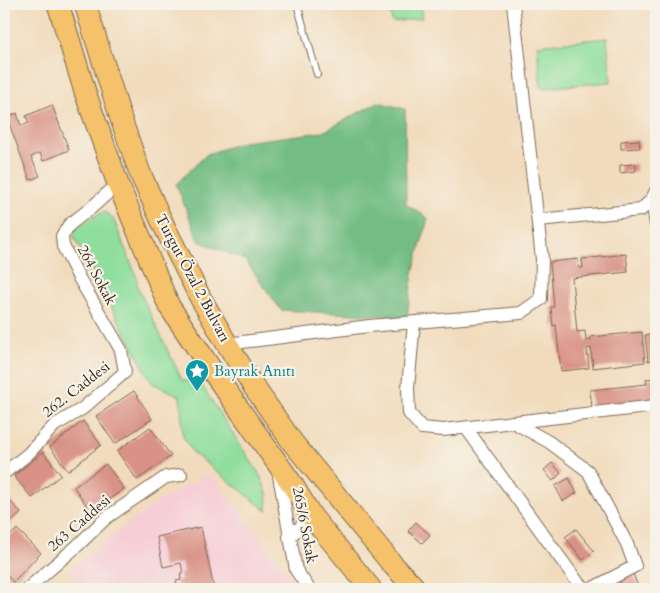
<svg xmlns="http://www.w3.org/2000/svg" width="660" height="593" font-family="Cardo,serif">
<rect width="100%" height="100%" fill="#f7f3e8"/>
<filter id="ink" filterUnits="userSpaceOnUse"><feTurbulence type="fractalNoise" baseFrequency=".02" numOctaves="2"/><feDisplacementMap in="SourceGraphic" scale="10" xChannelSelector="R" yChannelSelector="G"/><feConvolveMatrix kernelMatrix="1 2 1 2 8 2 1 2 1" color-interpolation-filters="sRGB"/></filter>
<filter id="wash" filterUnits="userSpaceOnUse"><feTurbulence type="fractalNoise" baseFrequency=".0096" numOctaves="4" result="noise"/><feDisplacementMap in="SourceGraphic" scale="20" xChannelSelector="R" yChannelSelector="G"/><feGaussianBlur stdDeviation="1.12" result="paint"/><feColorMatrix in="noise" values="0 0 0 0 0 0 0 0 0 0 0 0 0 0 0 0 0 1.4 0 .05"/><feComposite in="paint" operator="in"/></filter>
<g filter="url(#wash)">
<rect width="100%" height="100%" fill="#f1dbbc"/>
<path fill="#f6cfd6" d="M210 473 300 589H84L68 572 108 538 163 499Z"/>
<path fill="#8fde9d" stroke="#65845e" d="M389 4H420L422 18 392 22Z
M607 38 611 82 541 88 537 45Z
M105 212 113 218 137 278V286L182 380 201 384 261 477 268 496 267 511 193 453 183 436 180 396 152 383 74 237 75 229 95 216Z"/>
<path fill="#73bd84" stroke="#577451" d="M378 102 405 109 406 204 428 218 413 273 407 317 281 310 245 260 199 241 176 184 207 154 243 142 323 132Z"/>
<g id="blocks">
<path fill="#d99286" d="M52 105 69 150 43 161 40 153 31 157 40 176 30 180 7 118 17 113 21 126 29 123 26 116Z
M639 140 640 148 621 149V141Z
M636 164V171L620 173V165Z
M626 254 628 272 572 278 577 332 585 331 586 341 591 340 590 337 642 332 645 362 593 368 591 348 587 349 589 368 561 371 556 325 553 326 551 307H554L550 262 578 259 579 268H583L582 259Z
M656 334V360L648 361 645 335Z
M656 378V401L592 408 590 390 647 384 646 379Z
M134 391 152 419 115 444 96 416Z
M83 421 101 445 68 471 50 447Z
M150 427 171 456 137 480 117 451Z
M43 452 61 475 32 498 14 476Z
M552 463 561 473 553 481 544 470Z
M106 464 124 489 91 512 74 487Z
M569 478 577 493 563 501 555 486Z
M4 494 21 513 4 529Z
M416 522 430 535 422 543 408 531Z
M201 527 214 589H178L176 581 181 580 180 574 183 573 181 563 163 567 157 537Z
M17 529 41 553 13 582 4 572V542Z
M576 529 594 551 583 560 565 537Z
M633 574 639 589H623L619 579Z"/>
</g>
</g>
<g filter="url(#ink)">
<use href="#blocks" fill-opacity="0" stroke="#7b6855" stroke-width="1"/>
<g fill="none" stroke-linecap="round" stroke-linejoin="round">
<g stroke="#7b6855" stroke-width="8">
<path id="service" d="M297 4 317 74"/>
</g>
<g stroke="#7b6855" stroke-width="14">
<path id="minor" d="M652 199 656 225
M538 220 641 210 652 199 656 191
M414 322 408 388 409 413 422 428 443 430 656 406
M227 344 369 326 521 313 541 299 542 259 513 4
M513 422 549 442 588 471 627 544 635 566 591 589
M466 428 579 584 587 589
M278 470 296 570 309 589
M4 473 28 454 55 425 82 409 125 372 121 350 79 278 63 246 62 236 69 225 91 208 118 184
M289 537 312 517
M27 589 76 547 106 518 166 477 181 475"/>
</g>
<g stroke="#7b6855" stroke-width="23">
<path id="trunk" d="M58 4 86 95 118 184 169 306 213 372 292 484 312 517 371 589
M85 4 121 119 140 173 164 226 200 297 227 344 254 387 293 443 393 565 416 589"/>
</g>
<use href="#service" stroke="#fff" stroke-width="6"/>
<use href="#minor" stroke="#fff" stroke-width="12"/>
<use href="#trunk" stroke="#f5c16b" stroke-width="21"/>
</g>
</g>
<defs>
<g id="sight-pin" transform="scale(1.25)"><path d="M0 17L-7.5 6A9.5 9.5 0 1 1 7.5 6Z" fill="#0f9aa8" stroke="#f7f3e8"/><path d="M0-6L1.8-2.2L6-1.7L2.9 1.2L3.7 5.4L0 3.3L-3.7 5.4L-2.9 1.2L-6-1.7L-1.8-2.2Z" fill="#fff"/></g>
</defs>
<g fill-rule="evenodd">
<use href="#sight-pin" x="197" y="371"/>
</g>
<g text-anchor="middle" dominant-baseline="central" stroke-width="4.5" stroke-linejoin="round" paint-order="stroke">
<g font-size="15" fill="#3b2a1e" stroke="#f7f3e8">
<text transform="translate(97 275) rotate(62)">264 Sokak</text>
<text transform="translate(193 278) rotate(62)">Turgut Özal 2 Bulvarı</text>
<text transform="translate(76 389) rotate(-38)">262. Caddesi</text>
<text transform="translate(79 523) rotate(-41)">263 Caddesi</text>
<text transform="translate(305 525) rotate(79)">265/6 Sokak</text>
</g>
<g font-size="15" fill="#0d838f" stroke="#f7f3e8" text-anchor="start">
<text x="214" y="371">Bayrak Anıtı</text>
</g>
</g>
<rect width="660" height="593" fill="none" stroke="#f7f3e8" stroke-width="20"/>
</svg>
